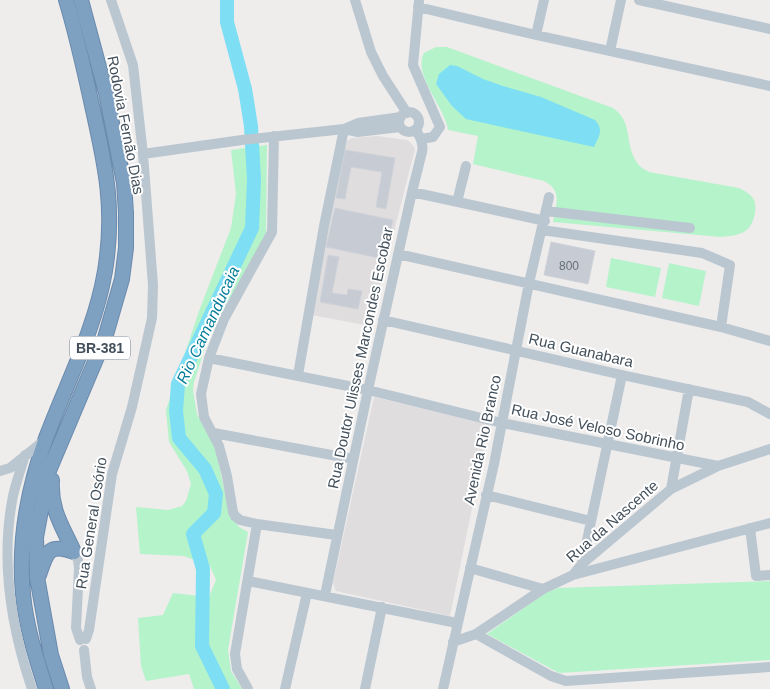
<svg xmlns="http://www.w3.org/2000/svg" width="770" height="689" font-family="Arial,sans-serif">
<rect width="100%" height="100%" fill="#efecec"/>
<path fill="#e0ddde" d="M377 136 407 140 411 143 415 149 370 326 312 315 345 142 352 138Z
M374 397 489 424 450 616 336 591 333 583Z"/>
<path fill="#b5f3cb" d="M436 47H447L613 108C635 123 623 147 639 165 641 168 646 170 649 172L739 188C745 191 751 194 754 200 758 210 753 227 744 232 736 236 729 236 721 237L553 222C556 204 563 191 544 181L473 164 478 136 448 130C446 109 412 74 424 53Z
M267 145 266 232 257 254 208 339 194 382 193 390 197 414 216 450 229 513 239 527 248 532 228 650 231 671 242 689H194L189 674 146 681 141 666 138 618 163 615 173 593 209 597 216 580 210 566 184 556 140 554 136 507 168 510 182 506 186 501 191 484 187 471 169 442 166 410 199 311 231 228 236 194 231 150Z
M611 258 661 268 655 297 606 287Z
M669 263 706 271 699 306 662 298Z
M770 581V660L559 673 487 634 545 593 558 588Z"/>
<path fill="#7ddef4" d="M450 65 457 66 483 79 503 86 541 97 595 120C604 130 599 136 594 147L466 119 452 106 436 84 439 74Z"/>
<g fill="none" stroke-linecap="round" stroke-linejoin="round">
<path stroke="#7ddef4" stroke-width="14" d="M223 689 202 646 203 569 193 534 214 513 216 494 205 469 179 438 176 411 178 384 252 228 254 180 251 126 245 89 227 22V0"/>
</g>
<path fill="#c7cbd3" stroke="#cfd2d9" d="M345 150 395 158 386 209 376 207 382 172 351 167 345 199 336 198Z
M335 208 393 220 384 259 326 247Z
M551 242 595 251 588 284 544 275Z
M328 255 339 257 332 293 347 295 348 289 362 291 358 309 320 302Z"/>
<g fill="none" stroke-linecap="round" stroke-linejoin="round">
<g stroke="#6a8bad" stroke-width="16">
<path id="highway" d="M52 480C50 510 63 527 74 552
M39 575C47 552 48 543 74 552
M46 689C36 658 26 626 23 594 18 541 28 488 46 438 67 382 95 330 105 271 115 210 106 168 93 110 85 73 77 36 66 0
M62 689 51 655 37 577 36 537 48 473 105 338 122 279 126 248V213L124 183 106 93 81 0"/>
</g>
<path stroke="#bbc7d0" stroke-width="10" d="M355 0 371 52 383 76 407 113
M639 0 770 29
M419 1 413 65 440 127 433 137 421 139
M418 7 536 35 770 86
M536 35 544 0
M610 51 621 0
M399 122a10 10 0 1 1 20 0a10 10 0 1 1-20 0Z
M344 129 358 132 400 127
M274 136 272 232 224 319 209 358 201 394 204 417 219 446 227 476 233 512 235 516 240 520 257 524 336 535
M143 154 242 140 344 129 358 123 401 117
M412 192 545 221
M457 202 466 166
M546 211 690 228
M542 230 702 253 730 265 721 327
M398 254 721 327 770 341
M383 320 622 375 748 402 770 414
M209 358 368 390 502 423 718 466
M298 375 324 226 344 129
M214 433 353 459
M25 455C21 469 16 482 13 496 0 561 11 627 32 689
M0 471 10 468 45 440
M671 489 689 389
M486 495 591 521
M750 528 756 576 770 575
M74 552 78 560 79 568 76 628 80 640
M582 564 622 375
M470 568 543 589
M573 575 770 523
M248 581 457 623
M325 595 368 390 412 192 422 152C424 144 420 137 416 130
M476 634 551 676 566 681 770 667
M86 639 89 630 112 474 132 407 152 318 153 285 143 154 133 65 111 0
M453 642 476 634 543 589 573 575 582 564 671 489 718 466 770 449
M84 650 87 677 91 689
M248 689 237 669 235 654 257 524
M285 689 307 593
M365 689 382 607
M443 689 494 464 529 283 549 197"/>
<use href="#highway" stroke="#7ea0c1" stroke-width="14"/>
</g>
<g text-anchor="middle" dominant-baseline="central" stroke-width="4" stroke-linejoin="round" paint-order="stroke">
<g font-size="12" fill="#646f79">
<text x="569" y="266">800</text>
</g>
<rect fill="#fff" stroke="#7b848c" stroke-width="1" x="70" y="336.5" width="60" height="23" rx="4"/>
<g font-size="14" font-weight="bold" fill="#43505b">
<text x="100" y="348">BR-381</text>
</g>
<g font-size="15" fill="#43505b" stroke="#fff">
<text transform="translate(126 125) rotate(79)">Rodovia Fernão Dias</text>
<text transform="translate(581 350) rotate(13)">Rua Guanabara</text>
<text transform="translate(360 358) rotate(-78)">Rua Doutor Ulisses Marcondes Escobar</text>
<text transform="translate(598 427) rotate(12)">Rua José Veloso Sobrinho</text>
<text transform="translate(482 440) rotate(-78)">Avenida Rio Branco</text>
<text transform="translate(612 521) rotate(-41)">Rua da Nascente</text>
<text transform="translate(91 523) rotate(-81)">Rua General Osório</text>
</g>
<g font-size="16" font-style="italic" fill="#037d99" stroke="#fff">
<text transform="translate(208 325) rotate(-65)">Rio Camanducaia</text>
</g>
</g>
</svg>
